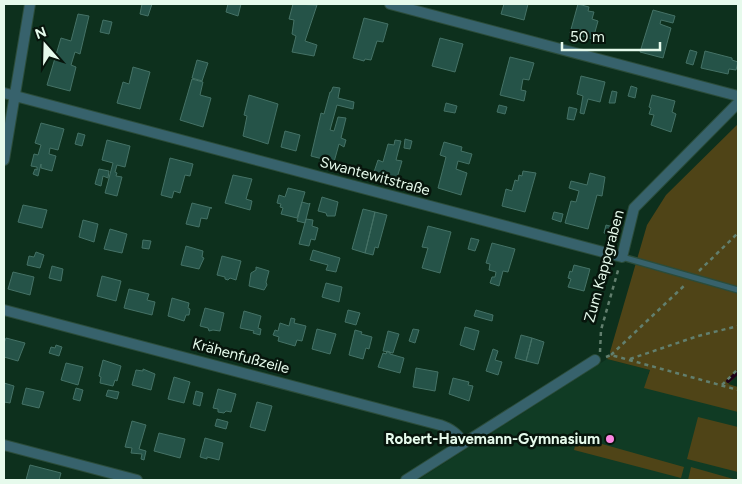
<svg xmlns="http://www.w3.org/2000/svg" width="742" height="484" font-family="Figtree,sans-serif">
<rect width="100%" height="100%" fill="#0d301d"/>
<path fill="#103b24" d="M607 359 650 370 648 374 738 398V480H418Z"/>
<path fill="#4f4417" d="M738 124V374L728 384 738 387V412L644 388 650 370 607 359 611 354 610 352 647 225 666 195Z
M698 417 738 427V472L687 459Z
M577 437 684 467 681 478 574 450Z
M691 467 737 480H688Z"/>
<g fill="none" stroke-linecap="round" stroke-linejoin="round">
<path stroke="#1e0119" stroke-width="4" d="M728 381 738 372"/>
</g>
<path fill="#255348" stroke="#457266" d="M142 4H152L148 16 140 14Z
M228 4H241L238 16 226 12Z
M293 4 317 5 305 41 317 45 314 56 292 52 296 36 292 34 294 20 289 19Z
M504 4H528L524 20 501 14Z
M578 4 589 7 588 11 594 12 592 19 598 21 593 39 570 33Z
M653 10 675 16 673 23 661 20 660 24 671 28 663 58 640 52Z
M78 14 89 16 80 54 75 52 71 65 76 67 70 91 47 85 61 38 71 41Z
M364 18 388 24 383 42 377 41 371 60 365 59 364 61 353 58Z
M103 20 112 22 109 34 100 32Z
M440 38 463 44 455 72 432 66Z
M690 50 697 52 693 65 686 63Z
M705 51 732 58V60L738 62 736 70 729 69 728 74 701 68Z
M510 57 534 63 529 80 523 79 521 90 526 91 524 101 500 95Z
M197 60 208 63 202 81 192 78Z
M133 67 150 72 140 109 117 103 123 82 129 84Z
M581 76 605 82 600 102 588 99 584 114 580 113 583 96 577 94Z
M192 79 203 82 200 95 211 98 203 127 180 120Z
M631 86 637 88 635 98 628 96Z
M333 87 340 88 338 98 354 102 353 109 337 105 330 130 334 131 338 117 346 118 341 138 346 140 344 147 339 144 334 162 311 156 321 113 324 114 330 92H331Z
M612 91 617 92 615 103H609Z
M249 95 278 104 268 144 243 136 247 116 244 115Z
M652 95 675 101 672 112 676 114 671 132 651 125 654 115 649 114 651 108 649 107Z
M446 103 457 106 455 113 444 111Z
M499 105 507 107 505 114 497 112Z
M569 107 577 109 574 120 567 119Z
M41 123 64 129 58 150 50 148 49 154 56 156 52 171 41 168V164L38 176 33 174 35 169 37 170V167L31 166 34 154 38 155 41 145 35 143Z
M285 131 300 135 296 151 281 147Z
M78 133 85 135 82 146 75 144Z
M405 139 412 141 410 149 404 148Z
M107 140 130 146 125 167 117 165 115 172 117 173 116 176 122 177 117 196 105 193 113 163 102 160Z
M395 140 401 141 396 160 402 161 397 178 374 172 378 160 383 162 388 144 394 145Z
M444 142 462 147 461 151 472 154 469 164 458 161 456 169 467 173 461 195 438 188 446 157 440 155Z
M170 158 193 164 190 176 185 175 180 193 174 191 172 198 161 195Z
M99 169 109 171 108 178 103 176 101 186 95 184Z
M523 171 536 173 525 212 502 206 506 189 512 191 515 180 518 181 519 175 522 176Z
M590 173 605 177 602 196 597 195 588 229 565 223 571 201 576 202 579 191 569 188 571 181 587 185Z
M233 175 252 179 246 199 252 201 250 210 225 203Z
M288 188 305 192 297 218 281 214 283 208 280 207 281 204 277 203 279 195 285 197Z
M322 197 338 202 335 216H327L326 213 318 211Z
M302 202 309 204 310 203 305 223 297 221Z
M192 203 212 208H210L207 219 201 218 199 227 186 224Z
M23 205 47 210 42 228 18 222Z
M363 209 375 212 365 253 352 249Z
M375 212 387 215 378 248 375 247 373 255 365 253Z
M554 212 563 214 561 222 552 219Z
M306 219 313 220 312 226 318 228 315 240 311 239 309 246 299 244Z
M83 220 98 224 94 242 79 237Z
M606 225 617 228 615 235 604 233Z
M428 226 451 232 440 273 422 268 428 248 422 247Z
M110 229 127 234 122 253 104 249Z
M471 238 479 240 475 251 468 249Z
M143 240 151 241 149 249 142 248Z
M492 243 515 249 508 272 503 271 499 286 490 283 492 277H495L496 272 489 270 490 264 486 263Z
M186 246 203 251 202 257 204 258 199 269 181 265Z
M313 250 340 258 336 272 326 270 328 265 310 260Z
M36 252 44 255 40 268 27 265 29 256 34 257Z
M222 256 241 261 236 280 230 278 228 280 225 279V277L217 275Z
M574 265 590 269 584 291 568 287 571 279 568 278 570 271 572 272Z
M52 266 63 269 61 281 49 278Z
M256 267 269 271 266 282 267 285 264 290 249 286 251 273 256 270Z
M13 272 34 277 30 295 8 289Z
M102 276 121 281 116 301 97 296Z
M326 283 342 287 339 302 322 297Z
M129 289 149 294 147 300 155 302 152 315 124 308Z
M172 298 189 303 188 308 190 309 189 315H186L184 321 168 316Z
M205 308 224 313 220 331 213 330 209 331 208 328 200 326Z
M348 310 360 313 356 325 345 322Z
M476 310 493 315 492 321 474 316Z
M244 311 261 316 258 328 261 329 260 335 253 333 254 331 240 328Z
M291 318 295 319 294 323 306 326 302 341 297 340 295 346 278 341 279 337 273 335 275 330 278 331 280 323 289 326Z
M465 327 479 331 474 350 460 345Z
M317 329 336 334 330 354 312 349Z
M413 329 419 330 415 343 409 341Z
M355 330 362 332 361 334 372 337 369 349 366 348 363 359 349 355Z
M388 331 399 334 393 353 383 351Z
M521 335 532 338 526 361 515 358Z
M6 338 25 343 18 361 4 357V343Z
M532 338 544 342 538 364 526 361Z
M56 345 62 347 59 356 49 353 51 347 55 348Z
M493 349 498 351 495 360 502 362 498 375 486 371Z
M387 351 390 352V354L404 358 400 373 378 367 383 353 386 354Z
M103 360 121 366 117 381 115 380 113 386 100 383 101 377 99 376Z
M66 363 83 367 78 385 61 380Z
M416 368 438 372 435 391 413 387Z
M143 369 155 374 151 390 132 385 136 370 143 371Z
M174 377 190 382 184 403 168 399Z
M453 378 469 382 468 385 473 386 469 401 449 394Z
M4 383 14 386 10 403 4 402Z
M26 388 44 392 39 408 22 404Z
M76 388 83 390 80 401 73 399Z
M218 389 236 394 231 412 226 411 224 413 218 412V409L213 408Z
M108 390 119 392 117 399 106 396Z
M196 391 203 393 200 406 193 404Z
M257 402 272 406 265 431 250 427Z
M217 419 228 422 226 429 215 426Z
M132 421 146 425 139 449 146 451 144 460 141 459 142 454 131 453 132 448 125 447Z
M159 433 185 439 180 458 154 451Z
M205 438 223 443 219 460 207 457V459L200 457Z
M30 465 61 473 59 480H26Z"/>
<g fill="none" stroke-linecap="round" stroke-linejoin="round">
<g stroke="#2b4c3a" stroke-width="8">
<path id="service" d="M622 257 738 290"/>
</g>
<g stroke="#2b4c3a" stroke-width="12">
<path id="minor" d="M390 4 738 96
M4 93 622 257 634 208 738 103
M4 160 30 4
M4 310 440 425C451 429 457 433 464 443
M4 445 137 480
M406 480 595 360"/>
</g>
<path stroke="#627f6e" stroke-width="2.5" stroke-dasharray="4 4" stroke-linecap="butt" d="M699 271 738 233
M600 352 601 330 619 267
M611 355 686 284
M606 357 611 355 738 390
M630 359 698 336 738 326
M722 385 738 369"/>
<use href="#service" stroke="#37626c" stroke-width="5"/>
<use href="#minor" stroke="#37626c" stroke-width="10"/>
</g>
<circle fill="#fc86e3" stroke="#07150c" stroke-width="2" cx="610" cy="439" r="5"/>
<g text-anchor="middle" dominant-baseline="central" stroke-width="5" stroke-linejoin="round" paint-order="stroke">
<g font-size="15" fill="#e6faec" stroke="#07150c">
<text transform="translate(375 176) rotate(15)">Swantewitstraße</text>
<text transform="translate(604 266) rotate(-75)">Zum Kappgraben</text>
<text transform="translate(241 356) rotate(15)">Krähenfußzeile</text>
</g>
<g font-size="15" font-weight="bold" fill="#e6faec" stroke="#07150c" text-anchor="end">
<text x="600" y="439">Robert-Havemann-Gymnasium</text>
</g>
</g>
<rect width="742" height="484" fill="none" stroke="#e6faec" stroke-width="10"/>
<g transform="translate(45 45) rotate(340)" stroke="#07150c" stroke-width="4" paint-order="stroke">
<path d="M0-4L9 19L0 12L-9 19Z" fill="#e6faec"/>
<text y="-8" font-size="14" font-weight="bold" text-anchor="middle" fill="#e6faec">N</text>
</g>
<path d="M562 42v8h98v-8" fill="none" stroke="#e6faec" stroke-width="2.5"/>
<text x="570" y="42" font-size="15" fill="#e6faec" stroke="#07150c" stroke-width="4" paint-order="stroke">50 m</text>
</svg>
